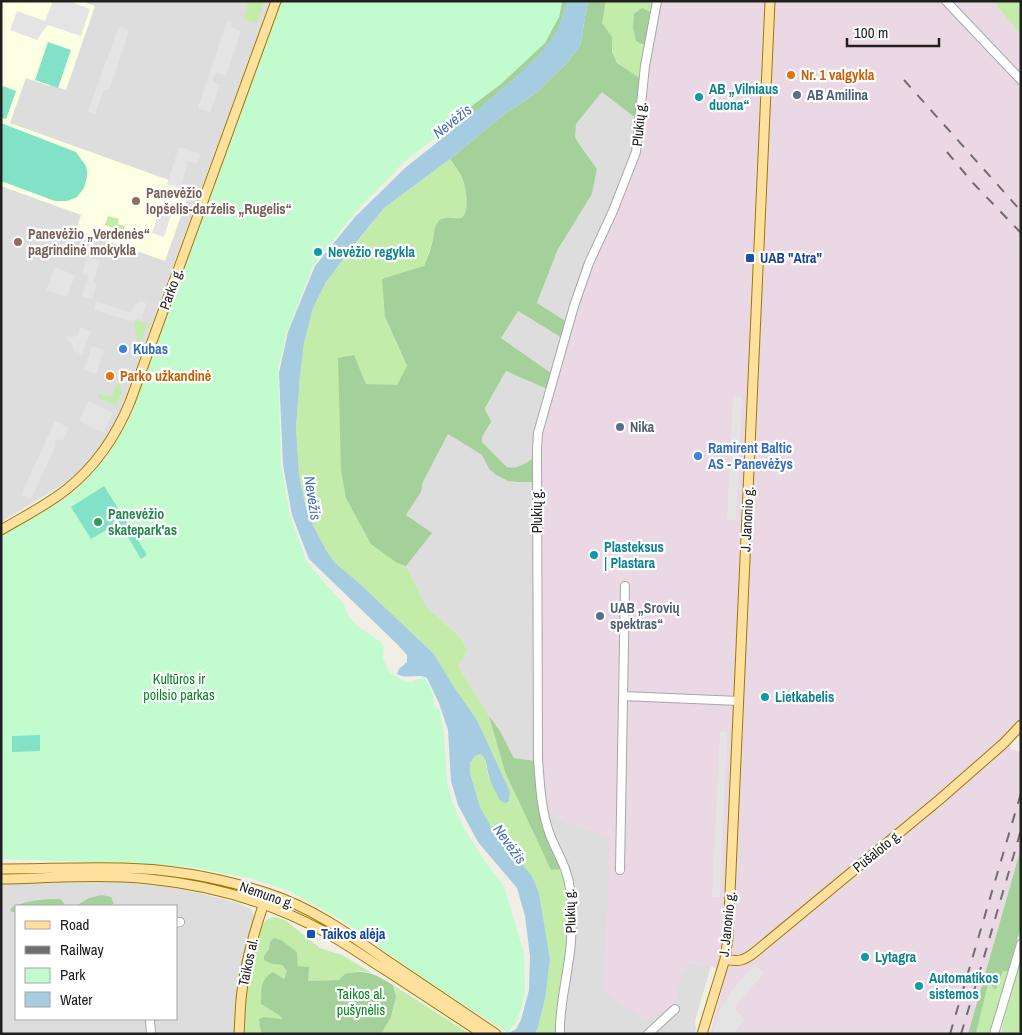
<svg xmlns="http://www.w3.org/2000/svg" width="1022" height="1035" font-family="'Archivo Narrow',sans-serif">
<rect width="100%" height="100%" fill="#f1eee6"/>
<path fill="#dedddd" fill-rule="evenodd" d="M1 1H270L116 422 105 440 95 454 76 474 65 483 1 522Z
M602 91 637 119 635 148 567 322 537 304 558 249 592 194 597 169 577 141 575 137V129L576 124Z
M518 311 562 338 551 373 501 338Z
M506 371 547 389 534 458 517 468H512L507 467 482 442V437L491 422 490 419 485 411V408Z
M448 434 482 455 489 469 496 475 508 481 517 482H534L536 761 514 758 500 731 489 716 458 666 467 651 462 639 426 606 406 566 431 533 406 515 421 492 423 482Z
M541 808 566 822 609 836V869L675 987 690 962 711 966 695 1021 696 1029 694 1034H557Z
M122 882 176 888 200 893 238 903 251 909 253 914V918L243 957 237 989 235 1034H1V883ZM16 906H176V1019H16Z"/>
<path fill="#ead8e5" d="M656 1H993L1021 35V716L1010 749 1021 752V848L968 1034H710L726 974 711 966 691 962 675 987 679 1000 648 1021 603 992 609 869V836L566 822 541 808 534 458 551 373 632 159Z"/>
<path fill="#fcffe1" d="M1 1H81L95 6 66 90 51 85 49 86 26 78 10 123 191 188 165 261 76 230 81 215 1 186Z"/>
<path fill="#c3ecab" d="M241 1H264L257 23 243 19 248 4Z
M606 1H656L641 79C619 65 611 65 612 37L601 24Z
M993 1H1021V35Z
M450 159C454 165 459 172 462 179 466 186 470 211 463 216 458 220 449 218 443 218L435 228 432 243 424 266 385 317 407 367 397 386 366 384 354 356 397 563 406 566 426 606 462 639 467 651 458 666 489 716 505 772 551 870 563 869 568 888 569 934 557 1034H535L538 1027 545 999 550 959 539 893 532 876 493 830 480 807 470 773V763L475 756 480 754C488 760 485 768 489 777 492 783 505 792 510 797V793L477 720 452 684 434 654 358 582 335 563 326 550 313 525 306 508 299 475 296 428 300 376 304 343 313 308 326 282 384 208Z
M108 216 119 219 118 224 125 226 123 231 105 225Z
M135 320 148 323 141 342H138L134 325Z
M117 383 120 384 122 393 117 405 98 398 99 393 109 397 112 396Z
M99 871C129 872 159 873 188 878 211 881 234 888 257 895L258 896 256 897 204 883 1 875V873Z
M273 901 298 912 337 932 392 968V969L306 918 273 903Z
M275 917 285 920 320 948 342 955 372 973 362 971 354 972 339 980 308 981 298 966 297 952 289 947 270 942 269 949 264 956 272 964 282 965 287 971 284 979 261 1004 280 1016 282 1020 264 1017 260 1028 262 1034H245V1004L251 967 262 927C265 921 267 918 275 917Z
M1021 960V1034H1000L1018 969Z
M1004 971H1008L989 1034H976L988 984H991Z
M393 985 470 1034H381L391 1017 396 998Z"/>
<path fill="#a3d199" d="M562 1H567C564 13 561 24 555 34 540 59 515 78 493 97 476 111 460 125 442 138L440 135 474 104 502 83 559 17Z
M588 1H606L602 23 612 37V52L617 63 641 79 637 119 602 92 576 124 575 137 577 141 597 169 592 194 558 249 537 303 567 322 562 338 518 311 501 338 551 373 547 389 506 371 485 408C485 413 490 416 491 422L482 437V442L507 467C517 470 525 463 534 458V482H517L508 481 496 475 489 469 482 455 448 434 423 482 421 492 406 515 432 533 406 566 397 563 371 544 346 498 341 470 338 358 354 355 366 384 397 385 407 366 385 317 382 279 424 266C427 259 430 251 432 244 434 237 433 228 438 222 444 215 453 219 460 218 471 215 466 186 462 178 459 171 454 165 450 159L502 116 537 92 567 63 580 46Z
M642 8 653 13 648 43 642 44 636 41 633 28 634 14Z
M489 716 500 731 514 758 536 761 541 808 563 869 551 870 505 772Z
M1021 848V927L1008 971H1003L996 989H994L991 984H988L976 1034H968Z
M102 895 111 897 114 904 109 906H16V913L10 911 12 907C29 900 42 899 61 899L65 905H78L89 898Z
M274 938 281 940 297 952 298 966 309 967 308 981 339 980 345 974C368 969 374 974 393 985L396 997 391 1017 381 1034H262L260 1028 259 1019 264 1017 282 1019 280 1016 261 1004C262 990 259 980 273 972L284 979 287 971 282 965 272 964 264 960V956L269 949 270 942Z"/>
<path fill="#c2fbce" d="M282 1H562L559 17 545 43 502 83 474 104 440 134 403 163 359 208 313 266 287 332 278 369 281 465 290 516 307 562 344 605 349 617 357 626 381 642 384 648 383 659 390 673 402 680 411 682 423 677C430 684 435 695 433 705L440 711 444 733 447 782 453 804 465 830 484 860 504 886 524 953 525 993 518 1019 508 1033 421 977 343 921 289 891 250 878 191 867 126 863 1 859V534L26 519 35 516 64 499 78 488 106 458 125 427 133 410Z"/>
<path fill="#82e2c8" d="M48 42 71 50 58 88 35 80Z
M3 86 16 91 6 119 1 118V91Z
M1 123 76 152 86 166 87 171V177L84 188 77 197 67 201H55L1 181Z
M104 486 147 555 141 559 116 517 113 519 116 524 91 539 71 507Z
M40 735V751L12 752V736Z"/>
<path fill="#e4e4e4" d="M53 1H69L90 9 81 36 48 25 43 31 37 40 10 30 17 11 45 21Z
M227 21 232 22 231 25V27L241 31 226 76 217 73 213 77V82L220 85 210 112 198 108Z
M119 26 129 31 110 88 104 90 95 114 88 111Z
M179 147 201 154 197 164 188 161 180 188 167 184Z
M161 205 173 209 164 237 152 233Z
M87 257 100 261 94 282 97 283 92 299 82 296 88 276 82 274Z
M55 267 75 275 67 297 46 290Z
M96 301 128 312 132 311 135 304 141 301 146 303 141 320 138 319 130 321 94 310Z
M81 327 91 331 82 354 73 351V346L67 339 68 336 73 338 74 335 77 336Z
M92 346 104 350 96 374 84 370Z
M733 397H742L736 520H727Z
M89 401 113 413 103 433 79 421Z
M55 421 69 428 63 441 56 439 54 443 56 445 31 499 21 495Z
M720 732H727L720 897H712Z
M755 964 764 973 734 1008 745 1019 734 1034H713L719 1011 731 991Z"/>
<path fill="#a5cce0" d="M567 1H588L580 46 567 63 537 92 502 116 450 159 384 208 355 244 326 282 313 308 304 343 300 376 296 428 299 475 306 508 313 525 326 550 335 563 358 582 434 654 452 684 477 720 510 792 509 801 506 803 502 802 499 799C496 792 491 784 489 776 486 768 488 759 480 754L475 756 470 763V773L480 807 493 830 532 876 539 893 550 959 545 999 538 1027 535 1034H507L516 1029 521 1020 529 990 530 956 525 916 517 888 478 842 458 805 451 781 448 730 439 703 427 678C418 673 408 680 397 674L399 669 407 662V655L398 645 309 559 292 515 283 465 279 373 288 332 315 266 355 217 405 168 454 129 506 86 538 56 555 34 563 16Z"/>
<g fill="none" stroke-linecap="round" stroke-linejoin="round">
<g stroke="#a7a7a7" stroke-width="10">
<path id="minor" d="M946 1 1021 80
M623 696 739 701
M620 870 625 586
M176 923 180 922
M150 1019 151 1034
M560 1034C559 1011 565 988 568 965 572 944 573 909 570 889 568 869 557 853 550 835 541 811 540 785 538 759L537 449 538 433 574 306 589 263 613 211 636 152 645 66 657 1
M648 1034 675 1009
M994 1034 1021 944"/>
</g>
<g stroke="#9c7a00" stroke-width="11">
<path id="major" d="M1 530C23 517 47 505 67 489 96 466 116 436 130 402L276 1
M1 869C42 869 82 867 122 868 171 869 221 878 267 893 311 907 349 934 386 960 422 984 459 1009 496 1034
M1 879C50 878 100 874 149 879 209 885 270 902 323 931 345 943 366 958 387 971 419 992 451 1013 483 1034
M725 959C738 962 744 961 755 952L939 800 1003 744 1021 725
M239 1034C240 1019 240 1005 242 991 246 960 255 929 265 900
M702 1034 725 959 728 938 770 1"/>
</g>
<use href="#minor" stroke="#fff" stroke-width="8"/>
<use href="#major" stroke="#ffe09d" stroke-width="9"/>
<path stroke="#6e6e6e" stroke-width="2" stroke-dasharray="10 10" stroke-linecap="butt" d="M904 80 1021 211
M947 152 973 183 1021 233
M950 1034 1021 793
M961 1034 977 981 1021 830"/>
</g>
<g fill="#e8710a" stroke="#fff" stroke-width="2">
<circle cx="791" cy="75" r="5"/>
<circle cx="110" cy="376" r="5"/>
</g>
<g fill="#5c6f8a" stroke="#fff" stroke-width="2">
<circle cx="797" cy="95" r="5"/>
<circle cx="620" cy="427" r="5"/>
<circle cx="600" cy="616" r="5"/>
</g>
<g fill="#0f9aa8" stroke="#fff" stroke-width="2">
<circle cx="699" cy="97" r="5"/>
<circle cx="318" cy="252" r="5"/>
<circle cx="594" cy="555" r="5"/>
<circle cx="765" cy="697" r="5"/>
<circle cx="865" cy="957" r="5"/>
<circle cx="919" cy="986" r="5"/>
</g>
<g fill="#8d6e63" stroke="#fff" stroke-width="2">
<circle cx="136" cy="201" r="5"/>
<circle cx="18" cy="242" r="5"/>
</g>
<g fill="#1a4fb4" stroke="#fff" stroke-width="2">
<rect x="745" y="253" width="10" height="10" rx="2.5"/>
<rect x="306" y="929" width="10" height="10" rx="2.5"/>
</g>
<g fill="#3f7fe0" stroke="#fff" stroke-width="2">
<circle cx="123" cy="349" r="5"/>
<circle cx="698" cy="456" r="5"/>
</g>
<circle fill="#2e9e5b" stroke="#fff" stroke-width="2" cx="98" cy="522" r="5"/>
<g text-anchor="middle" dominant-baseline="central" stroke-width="4.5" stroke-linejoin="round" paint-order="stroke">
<g font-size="14" font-weight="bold" fill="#c56008" stroke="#fff" text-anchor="start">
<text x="801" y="75">Nr. 1 valgykla</text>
<text x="120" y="376">Parko užkandinė</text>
</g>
<g font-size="14" font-weight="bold" fill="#0d838f" stroke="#fff" text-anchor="start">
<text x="709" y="89">AB „Vilniaus<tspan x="709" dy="16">duona“</tspan></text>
<text x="328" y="252">Nevėžio regykla</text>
<text x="604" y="547">Plasteksus<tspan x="604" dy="16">| Plastara</tspan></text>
<text x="775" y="697">Lietkabelis</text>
<text x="875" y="957">Lytagra</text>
<text x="929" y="978">Automatikos<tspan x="929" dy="16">sistemos</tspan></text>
</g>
<g font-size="14" font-weight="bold" fill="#4e5e75" stroke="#fff" text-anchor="start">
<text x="807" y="95">AB Amilina</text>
<text x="630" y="427">Nika</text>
<text x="610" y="608">UAB „Srovių<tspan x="610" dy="16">spektras“</tspan></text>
</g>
<g font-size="14" fill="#202020" stroke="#fff">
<text transform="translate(639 124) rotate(-84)">Plukių g.</text>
<text transform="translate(171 289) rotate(-70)">Parko g.</text>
<text transform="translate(537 511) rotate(-90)">Plukių g.</text>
<text transform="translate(747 519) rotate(-87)">J. Janonio g.</text>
<text transform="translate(877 851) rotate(-39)">Pušaloto g.</text>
<text transform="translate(267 895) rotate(19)">Nemuno g.</text>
<text transform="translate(570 911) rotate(-92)">Plukių g.</text>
<text transform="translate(727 924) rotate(-84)">J. Janonio g.</text>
<text transform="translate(248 962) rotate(-78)">Taikos al.</text>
</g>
<g font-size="14" font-weight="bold" fill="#785e54" stroke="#fff" text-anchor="start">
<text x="146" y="193">Panevėžio<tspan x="146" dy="16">lopšelis-darželis „Rugelis“</tspan></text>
<text x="28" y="234">Panevėžio „Verdenės“<tspan x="28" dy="16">pagrindinė mokykla</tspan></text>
</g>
<g font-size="14" font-weight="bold" fill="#164399" stroke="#fff" text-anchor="start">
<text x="760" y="258">UAB "Atra"</text>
<text x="321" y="934">Taikos alėja</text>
</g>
<g font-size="14" font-weight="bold" fill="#366cbe" stroke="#fff" text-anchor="start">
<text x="133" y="349">Kubas</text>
<text x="708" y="448">Ramirent Baltic<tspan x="708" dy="16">AS - Panevėžys</tspan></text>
</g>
<g font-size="14" font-weight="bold" fill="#27864d" stroke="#fff" text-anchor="start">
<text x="108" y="514">Panevėžio<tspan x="108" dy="16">skatepark'as</tspan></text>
</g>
<g font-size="14" fill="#088421" stroke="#fff">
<text x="179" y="679">Kultūros ir<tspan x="179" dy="16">poilsio parkas</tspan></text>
<text x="361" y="994">Taikos al.<tspan x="361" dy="16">pušynėlis</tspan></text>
</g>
<g font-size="15" font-style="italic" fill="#4871b4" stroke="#fff">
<text transform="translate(452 121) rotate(-38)">Nevėžis</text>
<text transform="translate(313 498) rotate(81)">Nevėžis</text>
<text transform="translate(510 844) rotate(54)">Nevėžis</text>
</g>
</g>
<rect width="1022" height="1035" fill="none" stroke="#202020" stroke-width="5"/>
<rect x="15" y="905" width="162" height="115" fill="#ffffff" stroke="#a6a6a6"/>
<rect x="25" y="921" width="25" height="8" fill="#ffe09d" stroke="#a6a6a6"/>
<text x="60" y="930" font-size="15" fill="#202020">Road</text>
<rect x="25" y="946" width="25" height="8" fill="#6e6e6e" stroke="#a6a6a6"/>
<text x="60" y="955" font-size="15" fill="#202020">Railway</text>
<rect x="25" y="968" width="25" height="15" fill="#c2fbce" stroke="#a6a6a6"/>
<text x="60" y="980" font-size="15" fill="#202020">Park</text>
<rect x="25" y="992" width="25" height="15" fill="#a5cce0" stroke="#a6a6a6"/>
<text x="60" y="1005" font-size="15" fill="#202020">Water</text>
<path d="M847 38v8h92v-8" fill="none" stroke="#202020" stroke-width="2.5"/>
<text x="854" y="38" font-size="15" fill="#202020" stroke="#ffffff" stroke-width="4" paint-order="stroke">100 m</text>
</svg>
